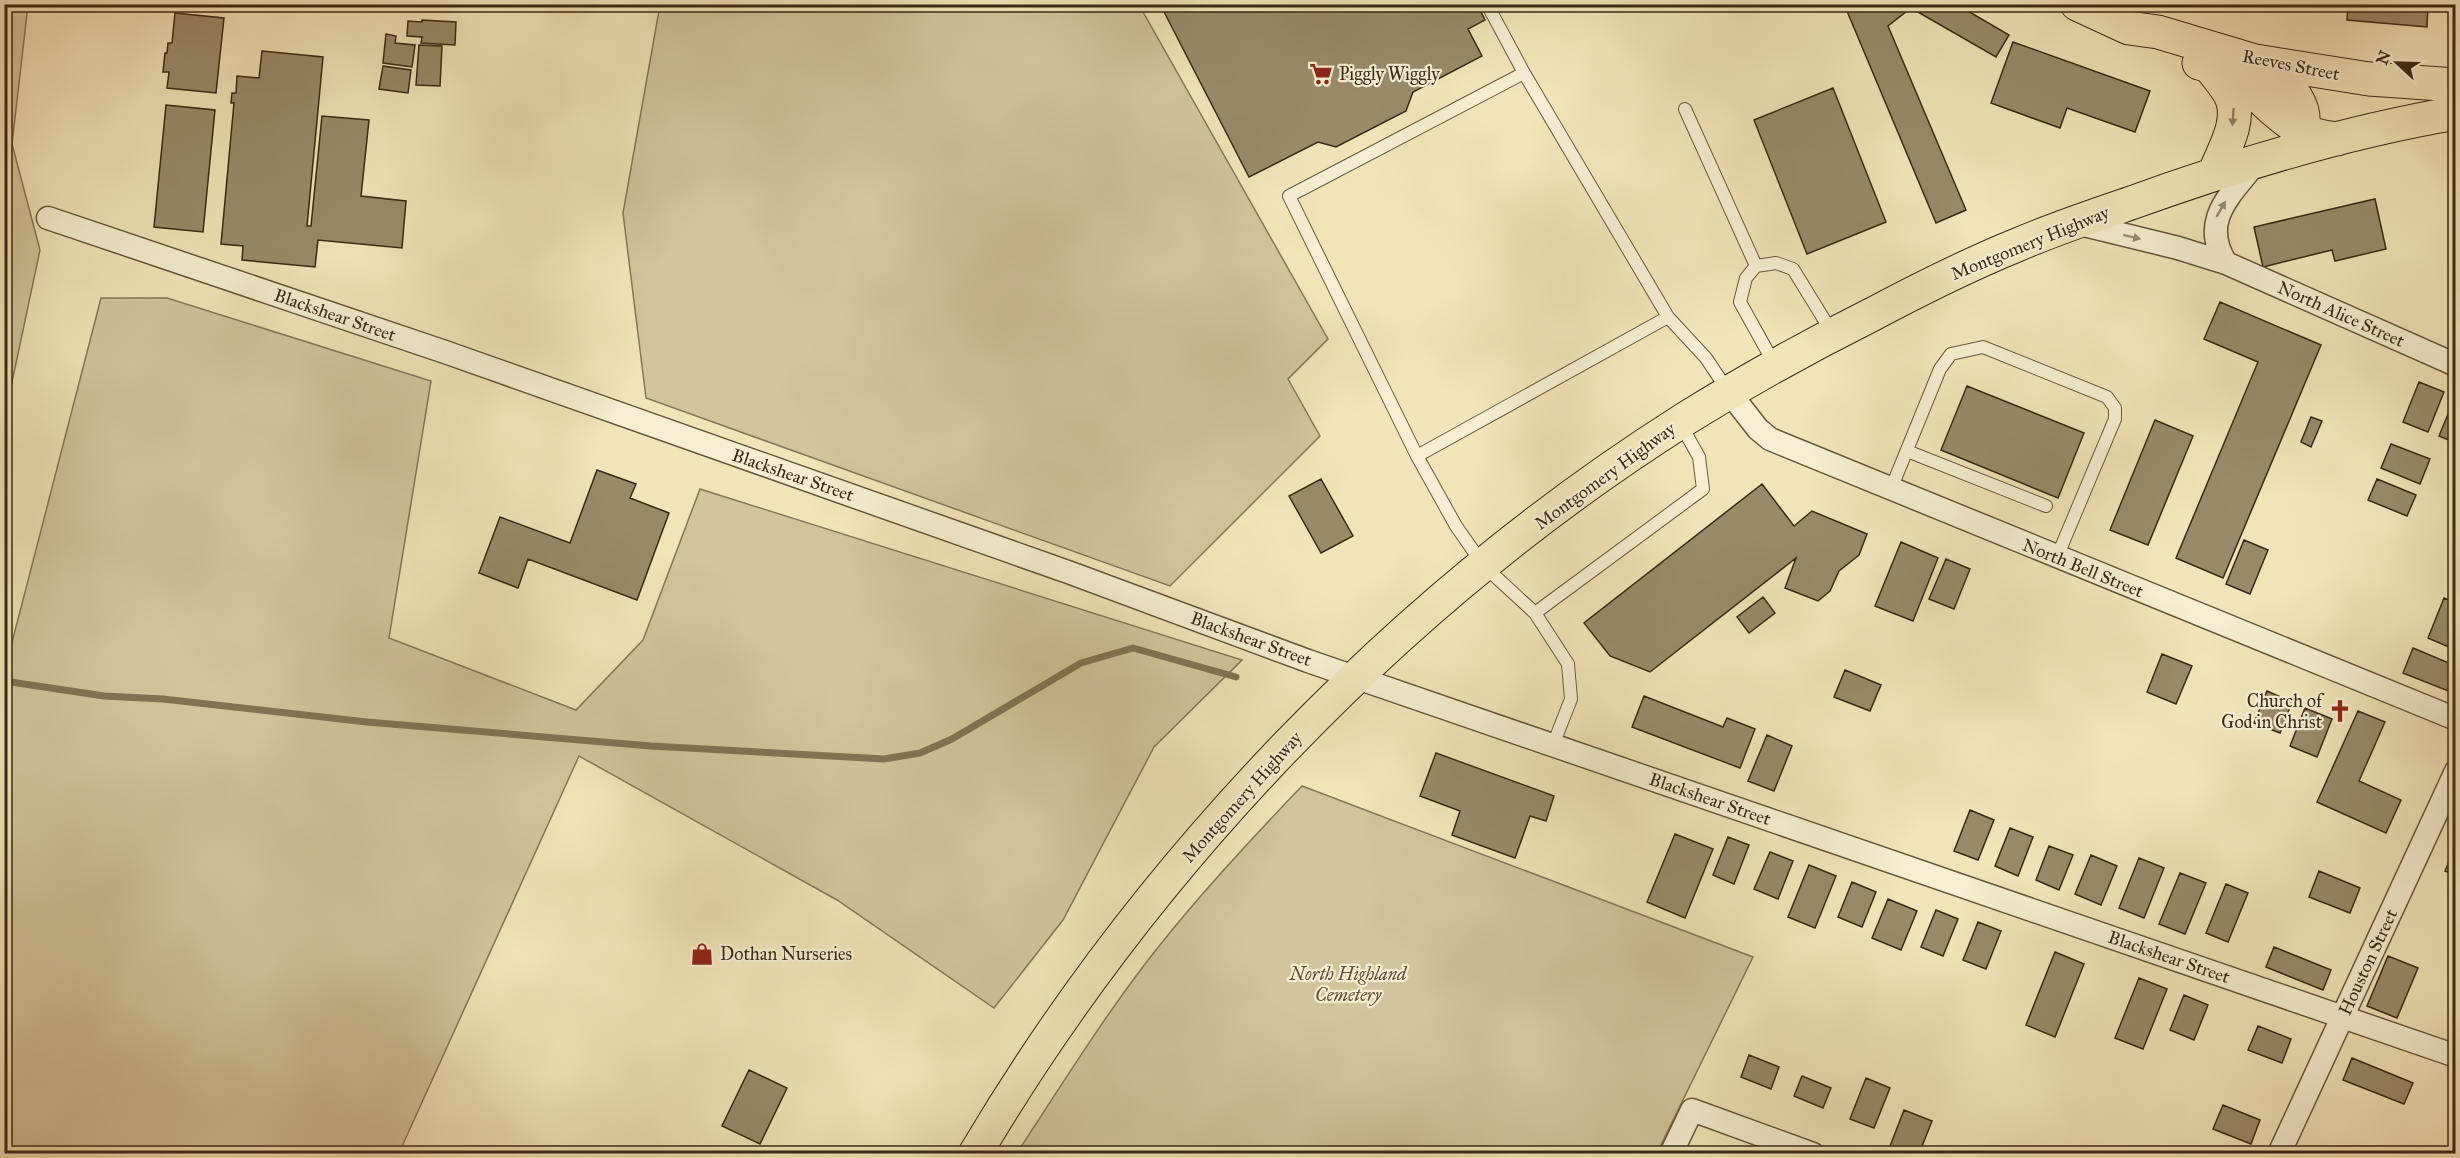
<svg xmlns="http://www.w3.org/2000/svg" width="2460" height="1158" font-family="'IM FELL Great Primer',serif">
<rect width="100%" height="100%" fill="#f1e4b9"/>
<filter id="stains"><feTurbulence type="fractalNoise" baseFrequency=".00333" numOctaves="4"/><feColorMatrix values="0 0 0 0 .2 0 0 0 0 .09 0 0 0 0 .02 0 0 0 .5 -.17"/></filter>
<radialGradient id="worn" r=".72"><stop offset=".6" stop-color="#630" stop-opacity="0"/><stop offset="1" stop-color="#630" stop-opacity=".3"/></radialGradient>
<path fill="#d2c49d" stroke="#867658" stroke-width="1.5" d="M5 4 28 5 12 144 40 250 5 415Z
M660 5H1139L1328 339 1288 379 1320 436 1170 586 646 398 623 213Z
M101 298H167L431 381 389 638 576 710 643 640 700 489 1242 660 1154 747 1063 920 994 1008 837 900 579 756 399 1153H5V663L8 658Z
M1302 786 1753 957 1657 1153H1017C1065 1080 1112 1003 1168 935 1210 883 1256 834 1302 786Z"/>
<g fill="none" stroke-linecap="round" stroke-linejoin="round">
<path stroke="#837355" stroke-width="7" d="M4 681 104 696 163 699 367 722 651 746 884 759 920 753 952 739 1081 663 1133 648 1236 677"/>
</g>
<path fill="#998a6a" stroke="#3a2914" stroke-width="1.5" d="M1160 4H1477L1485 20 1468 29 1482 56 1413 92 1406 111 1336 147 1318 142 1249 177Z
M1844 4H1956L2009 35 1996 57 1911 8 1888 26 1966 210 1936 223Z
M2348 4H2428L2427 27 2347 20Z
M175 13 224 18 216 93 167 88 169 72H163L165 53H167L168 43H172Z
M422 20 456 22 455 45 421 43 422 37 407 36 408 21 422 22Z
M386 34 396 36 395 43 415 45 412 67 383 63Z
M2013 42 2150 91 2135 132 2067 108 2060 128 1991 103Z
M419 45 442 46 440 86 416 85Z
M262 51 323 57 307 226H311L322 116 369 120 361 196 406 201 402 248 318 240 315 267 242 260 243 246 221 244 234 103H231L232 93H236L237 76 259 78Z
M383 66 411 70 408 93 379 89Z
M1833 88 1886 222 1807 254 1754 120Z
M166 105 215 110 203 232 154 227Z
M2375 199 2386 249 2335 261 2332 250 2263 267 2254 227Z
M2220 302 2321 345 2223 578 2176 558 2258 362 2204 339Z
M2419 382 2444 392 2428 432 2403 422Z
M1967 386 2084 433 2058 498 1941 450Z
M2455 397 2456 398V443L2439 436Z
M2311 417 2322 421 2311 447 2301 442Z
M2155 420 2193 436 2148 545 2110 530Z
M2391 444 2430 459 2420 484 2381 468Z
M597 470 636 484 630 498 669 513 637 600 528 559 518 588 479 573 500 517 570 543Z
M1321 479 1353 536 1321 553 1289 496Z
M2377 479 2416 495 2407 516 2368 500Z
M1762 484 1794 526 1812 511 1867 534 1859 555 1839 571 1830 591 1818 601 1785 588 1796 558 1650 672 1610 656 1584 623Z
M2244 540 2268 550 2250 594 2226 584Z
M1901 542 1938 558 1913 621 1875 606Z
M1946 559 1970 569 1954 609 1929 599Z
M1763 597 1775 613 1749 633 1737 617Z
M2444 598 2456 603V650L2428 638Z
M2413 648 2456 666V681L2451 692 2403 673Z
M2162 654 2192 666 2176 704 2147 692Z
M1845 670 1881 685 1870 711 1834 697Z
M2267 691 2292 702 2280 733 2254 723Z
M1644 696 1723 727 1727 718 1755 729 1740 768 1632 727Z
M2305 708 2332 719 2317 757 2290 746Z
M2358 711 2385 722 2359 781 2401 800 2386 833 2317 802Z
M1767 735 1792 746 1774 791 1748 781Z
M1436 753 1554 796 1546 821 1530 816 1515 858 1452 835 1460 811 1420 796Z
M1970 810 1994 820 1978 860 1954 851Z
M2010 828 2033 837 2018 876 1995 866Z
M1675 834 1713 849 1685 918 1647 902Z
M1728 837 1749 845 1734 884 1713 875Z
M2456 845V875L2445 871Z
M2049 846 2073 855 2059 890 2036 880Z
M1770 852 1793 861 1778 899 1754 889Z
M2091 855 2117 866 2101 905 2075 894Z
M2139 858 2164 868 2144 918 2119 908Z
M1809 865 1836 876 1815 928 1788 917Z
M2319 871 2360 888 2350 913 2309 897Z
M2180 873 2206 883 2185 934 2159 924Z
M1852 882 1876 892 1862 927 1838 917Z
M2226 884 2248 893 2228 942 2206 933Z
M1888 899 1917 911 1901 950 1872 938Z
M1936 910 1958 919 1943 956 1921 947Z
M1978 922 2001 931 1986 969 1963 960Z
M2274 947 2331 970 2323 990 2266 967Z
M2055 952 2084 964 2055 1037 2026 1025Z
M2388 956 2418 968 2397 1018 2367 1006Z
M2139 978 2167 989 2143 1049 2115 1038Z
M2184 995 2208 1005 2194 1040 2170 1030Z
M2258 1026 2291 1039 2282 1063 2248 1050Z
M1749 1055 1779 1067 1771 1089 1741 1077Z
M2352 1058 2413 1083 2404 1104 2343 1080Z
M749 1070 787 1088 760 1144 722 1126Z
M1802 1076 1831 1088 1823 1108 1794 1096Z
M1866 1078 1890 1088 1874 1128 1850 1119Z
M2223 1105 2260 1120 2251 1144 2213 1129Z
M1904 1110 1932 1121 1919 1154H1887Z"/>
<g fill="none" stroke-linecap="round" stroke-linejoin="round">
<g stroke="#68583d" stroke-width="14">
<path id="lane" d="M1487 4 1524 73
M1685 109 1756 266 1776 263 1793 269 1833 334
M1756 266 1746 278 1740 302 1775 365
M1681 425 1699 457 1703 489 1535 613 1484 566 1456 526 1417 456 1289 196 1524 73 1668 317 1706 358 1728 391
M1907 451 2046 506
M1417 456 1668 317
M1891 489 1940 369 1951 354 1983 347 2107 397 2115 408V419L2057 557
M1535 613 1568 664 1571 699 1553 745"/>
</g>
<g stroke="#68583d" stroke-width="25">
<path id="street" d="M48 218 445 352 1068 572 1308 661 2456 1056
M2076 223 2178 248 2226 263 2456 365
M2226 263C2199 220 2231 195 2257 161
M1729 392 1758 429 1770 439 2456 719
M1671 1154 1692 1110 1813 1154
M2279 1154 2456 771"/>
</g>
<g stroke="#3a2914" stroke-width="35">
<path id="primary" d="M2077 4 2129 28 2158 32 2255 61 2369 79 2456 85
M2199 63C2210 66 2225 70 2234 76 2273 103 2284 134 2337 139
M2259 63C2287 81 2317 109 2296 144
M2211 68C2218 78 2228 88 2232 99 2241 123 2223 151 2215 172
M975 1154C1147 863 1399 600 1685 419 1746 381 1809 346 1873 314 1920 289 1968 265 2017 245 2054 229 2093 216 2131 203 2236 165 2345 132 2456 113"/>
</g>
<use href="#lane" stroke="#f6edd2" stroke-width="12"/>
<use href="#street" stroke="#f6edd2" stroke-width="22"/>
<use href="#primary" stroke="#f1e4b9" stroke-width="33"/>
</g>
<defs><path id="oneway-solid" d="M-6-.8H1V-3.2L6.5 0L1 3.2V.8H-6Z" transform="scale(1.5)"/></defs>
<use fill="#968666" href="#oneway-solid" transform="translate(2233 117) rotate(94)"/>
<g fill="#988b73">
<use href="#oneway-solid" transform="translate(2221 209) rotate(-60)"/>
<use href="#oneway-solid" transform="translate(2132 237) rotate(14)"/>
</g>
<defs>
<g id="supermarket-bare" transform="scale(1.8)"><path d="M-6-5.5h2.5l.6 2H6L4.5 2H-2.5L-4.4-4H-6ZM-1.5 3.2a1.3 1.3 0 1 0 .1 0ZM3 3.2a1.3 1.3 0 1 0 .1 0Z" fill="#8f2418" stroke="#f6edd2" stroke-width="2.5" paint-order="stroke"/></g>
<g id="church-bare" transform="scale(1.8)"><path d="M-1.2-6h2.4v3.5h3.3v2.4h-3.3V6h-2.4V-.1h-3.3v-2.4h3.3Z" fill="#8f2418" stroke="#f6edd2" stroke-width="2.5" paint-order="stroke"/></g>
<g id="shop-bare" transform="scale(1.8)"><path d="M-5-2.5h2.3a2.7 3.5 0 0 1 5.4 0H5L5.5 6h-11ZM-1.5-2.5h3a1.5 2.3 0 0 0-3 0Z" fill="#8f2418" stroke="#f6edd2" stroke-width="2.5" paint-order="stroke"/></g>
</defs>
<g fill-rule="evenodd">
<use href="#supermarket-bare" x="1321" y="74"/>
<use href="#church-bare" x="2340" y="711"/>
<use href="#shop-bare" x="702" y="954"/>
</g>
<g text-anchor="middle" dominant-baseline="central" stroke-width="4.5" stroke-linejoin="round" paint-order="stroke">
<g font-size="18" fill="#3a2914" stroke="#f6edd2">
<text transform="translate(2291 65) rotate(11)">Reeves Street</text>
<text transform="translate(2030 243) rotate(-22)">Montgomery Highway</text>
<text transform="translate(2341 314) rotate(24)">North Alice Street</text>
<text transform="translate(335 315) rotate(19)">Blackshear Street</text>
<text transform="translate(793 475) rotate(19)">Blackshear Street</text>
<text transform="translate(1605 476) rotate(-36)">Montgomery Highway</text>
<text transform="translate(2083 568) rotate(22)">North Bell Street</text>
<text transform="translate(1251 639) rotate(20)">Blackshear Street</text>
<text transform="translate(1242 797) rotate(-48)">Montgomery Highway</text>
<text transform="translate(1710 799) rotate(19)">Blackshear Street</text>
<text transform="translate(2169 957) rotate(19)">Blackshear Street</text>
<text transform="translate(2368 962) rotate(-65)">Houston Street</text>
</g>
<g font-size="18" fill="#3a2914" stroke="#f6edd2" text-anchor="start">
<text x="1339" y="74">Piggly Wiggly</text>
<text x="2322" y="701" text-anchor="end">Church of<tspan x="2322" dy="21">God in Christ</tspan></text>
<text x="720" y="954">Dothan Nurseries</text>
</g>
<g font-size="18" font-style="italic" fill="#605036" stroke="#f6edd2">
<text x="1348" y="974">North Highland<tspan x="1348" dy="21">Cemetery</tspan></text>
</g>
</g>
<rect width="2460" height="1158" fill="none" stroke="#f1e4b9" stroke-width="24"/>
<rect x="6" y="6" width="2448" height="1146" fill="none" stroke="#3a2914" stroke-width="3"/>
<rect x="12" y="12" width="2436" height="1134" fill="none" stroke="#3a2914" stroke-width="1.5"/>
<g transform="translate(2397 63) rotate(292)" stroke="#f6edd2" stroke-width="4.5" paint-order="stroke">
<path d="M0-4.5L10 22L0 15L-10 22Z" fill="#3a2914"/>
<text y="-9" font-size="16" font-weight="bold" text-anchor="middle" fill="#3a2914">N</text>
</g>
<rect width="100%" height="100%" filter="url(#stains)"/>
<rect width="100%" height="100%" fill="url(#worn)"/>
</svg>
